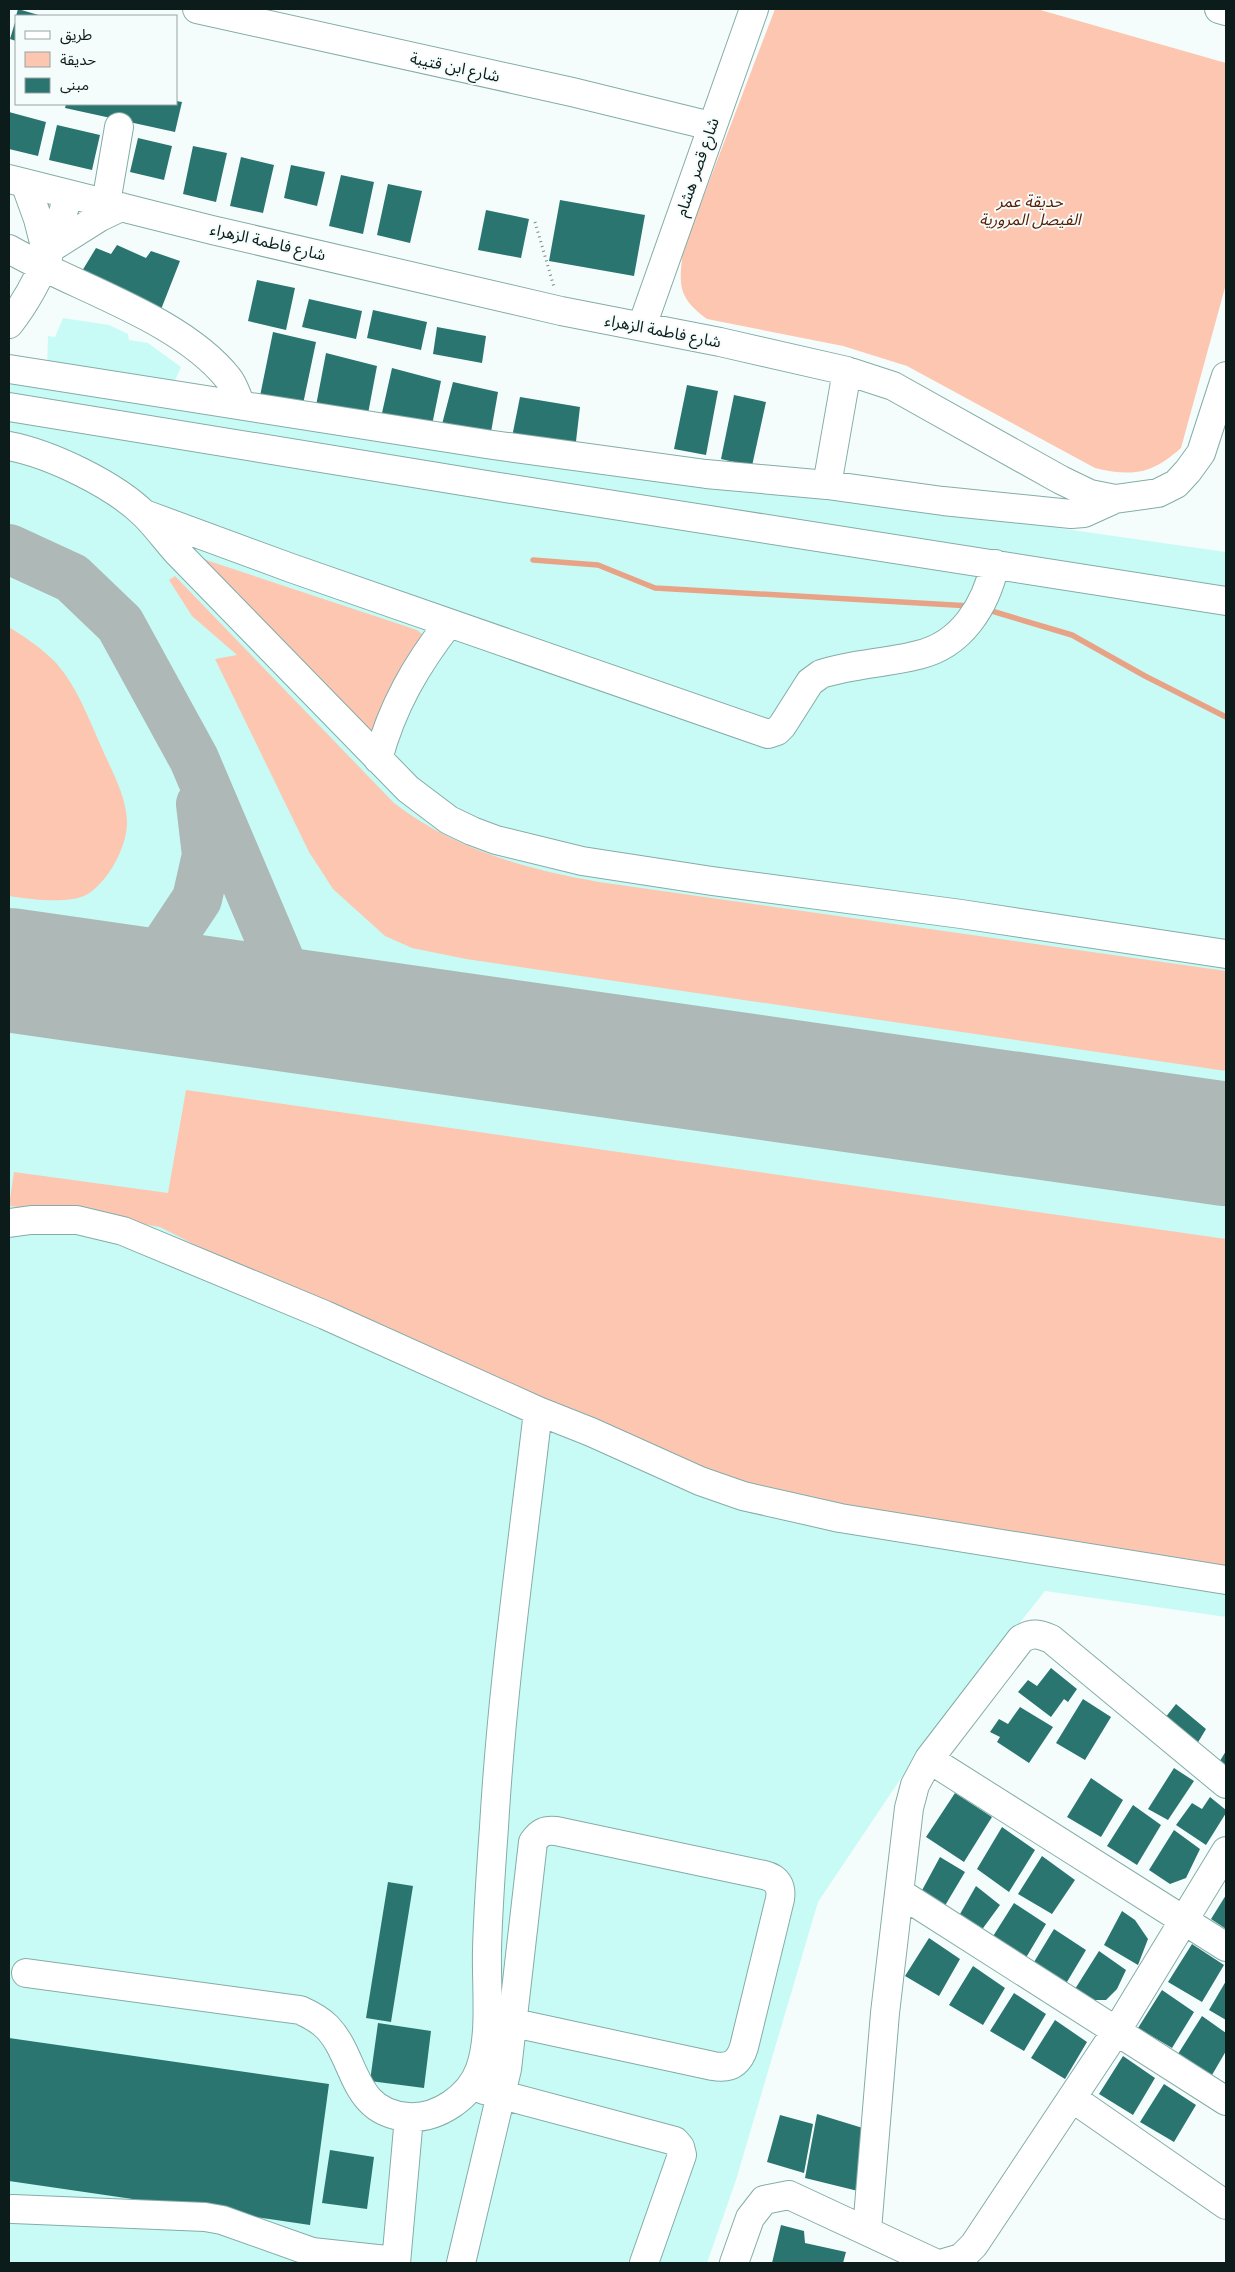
<svg xmlns="http://www.w3.org/2000/svg" width="1235" height="2272" font-family="'Times New Roman','Noto Sans Arabic',serif">
<rect width="100%" height="100%" fill="#f5fdfc"/>
<path fill="#c8fbf5" d="M63 318 109 325 128 334 129 340 148 343 181 367 172 387 47 367 48 336 55 337Z
M9 378 1226 552V1617L1045 1591 928 1738 818 1902 736 2180 707 2263H9Z"/>
<path fill="#fdc6b0" d="M775 9H1037L1226 63V284L1181 448C1152 474 1133 477 1095 468L907 366 843 346 707 319C677 297 679 285 683 250Z
M190 552 209 561 417 630 428 639 377 745Z
M175 576 394 803C454 849 525 869 599 882L1226 971V1071L466 959 412 948 385 936 333 889 309 852 215 659 237 655 192 616 169 580Z
M9 627C26 638 43 649 57 664 77 687 88 717 100 744 110 768 127 796 127 823 127 847 107 885 84 896 65 904 29 899 9 896Z
M186 1090 1226 1239V1584L755 1503 211 1253 160 1227 90 1215 9 1206 14 1172 168 1193Z"/>
<g fill="none" stroke-linecap="round" stroke-linejoin="round">
<path stroke="#e8a386" stroke-width="5.5" d="M533 560 598 565 655 588 971 606
M985 609 1072 635 1145 676 1226 717"/>
<path stroke="#aeb8b6" stroke-width="50" d="M9 549 72 578 120 624 194 759 301 1011
M121 986 165 947 197 899 207 855 201 804"/>
<path stroke="#aeb8b6" stroke-width="124" d="M9 970 1226 1144"/>
</g>
<path fill="#2a7570" d="M18 9 42 16H16Z
M16 19V41L10 39Z
M176 101 182 102 175 132 65 108 66 104H176Z
M9 112 46 122 38 156 9 149Z
M57 125 100 135 92 170 49 160Z
M138 138 172 146 164 180 130 172Z
M193 146 227 153 216 202 183 194Z
M241 157 274 165 263 213 230 206Z
M291 165 325 172 317 206 284 198Z
M341 175 374 182 363 234 329 226Z
M388 184 422 191 410 243 377 235Z
M560 200 645 215 634 276 549 261Z
M486 210 529 219 521 258 478 250Z
M117 245 146 258 151 251 180 261 160 312 76 281 96 248 111 254Z
M257 280 295 288 286 330 248 321Z
M309 299 362 311 356 339 302 327Z
M373 310 427 322 421 350 367 338Z
M437 327 486 336 482 363 433 354Z
M273 332 316 342 302 409 259 401Z
M326 353 377 366 367 419 315 411Z
M392 368 441 381 431 430 380 422Z
M453 382 498 392 490 438 440 432Z
M687 385 718 391 706 455 674 449Z
M734 395 766 402 752 466 721 459Z
M520 397 580 407 575 450 511 442Z
M1051 1668 1077 1689 1068 1702 1064 1699 1051 1717 1018 1692 1028 1680 1037 1686Z
M1083 1699 1111 1717 1085 1760 1056 1743Z
M1176 1704 1206 1729 1194 1749 1161 1723Z
M1020 1707 1053 1727 1029 1763 997 1742 1000 1737 990 1732 999 1719 1008 1724Z
M1226 1751V1769L1218 1764Z
M1174 1768 1194 1781 1168 1820 1148 1809Z
M1091 1778 1123 1800 1101 1837 1067 1817Z
M955 1793 992 1817 964 1862 926 1837Z
M1210 1797 1226 1810V1813L1206 1845 1176 1825 1192 1803 1202 1809Z
M1133 1805 1161 1825 1137 1865 1107 1846Z
M1002 1827 1035 1850 1009 1892 977 1869Z
M1174 1830 1200 1849 1186 1878 1170 1884 1149 1870Z
M1042 1856 1075 1880 1052 1914 1018 1894Z
M940 1857 965 1872 943 1909 920 1894Z
M388 1882 413 1886 391 2022 366 2018Z
M976 1886 1000 1905 978 1935 956 1921Z
M1226 1895V1929L1211 1919Z
M1014 1903 1046 1924 1024 1961 990 1941Z
M1122 1911 1135 1920 1148 1939 1138 1965 1104 1945Z
M1054 1929 1086 1950 1064 1987 1031 1967Z
M929 1938 960 1959 939 1996 905 1976Z
M1192 1944 1224 1965 1202 2002 1168 1982Z
M1099 1951 1126 1970 1117 1989 1106 2000H1092L1075 1989Z
M973 1966 1005 1988 983 2025 949 2005Z
M1226 1981V2020L1209 2010Z
M1162 1990 1194 2012 1172 2048 1138 2028Z
M1014 1993 1046 2014 1024 2051 990 2031Z
M1202 2016 1226 2033V2051L1212 2075 1178 2054Z
M1055 2020 1087 2042 1065 2079 1031 2058Z
M378 2023 431 2031 424 2088 370 2081Z
M9 2038 329 2084 310 2225 9 2181Z
M1123 2056 1155 2078 1133 2115 1099 2094Z
M1164 2084 1196 2105 1174 2142 1140 2122Z
M817 2114 866 2129 858 2191 805 2178Z
M780 2115 813 2124 804 2173 767 2162Z
M330 2150 374 2157 367 2209 322 2203Z
M781 2225 804 2231 805 2243 846 2252 843 2263H772Z"/>
<g fill="none" stroke-linecap="round" stroke-linejoin="round">
<g stroke="#85aca8" stroke-width="30">
<path id="minor" d="M197 9 572 92 711 126
M1219 9 1226 11
M9 179 212 230 561 311 720 342 847 371 893 386 1061 480 1090 494 1115 499 1158 493 1176 484 1188 471 1201 453 1226 376
M25 183 38 219 48 258
M106 203 119 127
M54 246 100 217 121 207
M9 249C76 288 180 318 228 378 234 385 237 397 241 405
M9 324C39 286 56 241 68 195
M642 326 754 9
M9 369 486 444 706 474 827 485 943 501 1071 514 1084 513 1115 499
M9 407 499 487 1226 601
M9 446C51 454 115 485 145 515 157 527 167 541 178 553L408 789 449 820 472 831 496 840 582 861 712 881 961 914 1226 954
M827 485 847 371
M147 515 291 568 768 734 777 731 782 726 810 682 821 674C852 664 887 663 918 655 962 645 986 605 995 564
M378 759C392 707 416 665 449 623
M9 1223 31 1220H77L123 1231 325 1315 538 1411 591 1432 700 1481 743 1496 840 1518 1226 1580
M929 1759 1226 1947
M900 1893 1226 2101
M26 1973 300 2010C309 2014 319 2019 327 2027 357 2058 351 2113 408 2117 438 2119 470 2097 480 2069 492 2035 486 1987 487 1950 488 1909 491 1868 494 1827 502 1688 522 1549 538 1411
M484 2090 675 2141 680 2147 682 2155 644 2263
M1072 2098 1226 2205
M13 2209 205 2217 222 2220 312 2252 396 2261
M867 2230 885 2013 909 1808 915 1785 929 1759 1021 1639C1033 1632 1039 1634 1051 1639L1226 1784
M396 2263 409 2117
M461 2263 507 2069 533 1842C540 1832 545 1830 556 1831L764 1875C777 1878 782 1886 780 1899L744 2047C739 2063 730 2069 713 2066L514 2023
M734 2263 750 2218 764 2200 789 2195 935 2263
M944 2263 961 2258 974 2245 1117 2030 1226 1851"/>
</g>
<path stroke="#7c8887" stroke-width="3" stroke-dasharray="1 4" stroke-linecap="butt" d="M535 222 554 287"/>
<use href="#minor" stroke="#fff" stroke-width="28"/>
</g>
<g text-anchor="middle" dominant-baseline="central" stroke-width="4" stroke-linejoin="round" paint-order="stroke">
<g font-size="16" fill="#0c1c1a" stroke="#f5fdfc">
<text transform="translate(455 67) rotate(12)">شارع ابن قتيبة</text>
<text transform="translate(697 167) rotate(-71)">شارع قصر هشام</text>
<text transform="translate(268 242) rotate(13)">شارع فاطمة الزهراء</text>
<text transform="translate(663 331) rotate(11)">شارع فاطمة الزهراء</text>
</g>
<g font-size="16" font-style="italic" fill="#581c00" stroke="#f5fdfc">
<text x="1030" y="201">حديقة عمر<tspan x="1030" dy="18">الفيصل المرورية</tspan></text>
</g>
</g>
<rect width="1235" height="2272" fill="none" stroke="#0c1c1a" stroke-width="20"/>
<rect x="15" y="15" width="162" height="90" fill="#f5fdfc" stroke="#98a3a2"/>
<rect x="25" y="31" width="25" height="8" fill="#ffffff" stroke="#98a3a2"/>
<text x="60" y="40" font-size="15" fill="#0c1c1a">طريق</text>
<rect x="25" y="52" width="25" height="15" fill="#fdc6b0" stroke="#98a3a2"/>
<text x="60" y="65" font-size="15" fill="#0c1c1a">حديقة</text>
<rect x="25" y="78" width="25" height="15" fill="#2a7570" stroke="#98a3a2"/>
<text x="60" y="90" font-size="15" fill="#0c1c1a">مبنى</text>
</svg>
